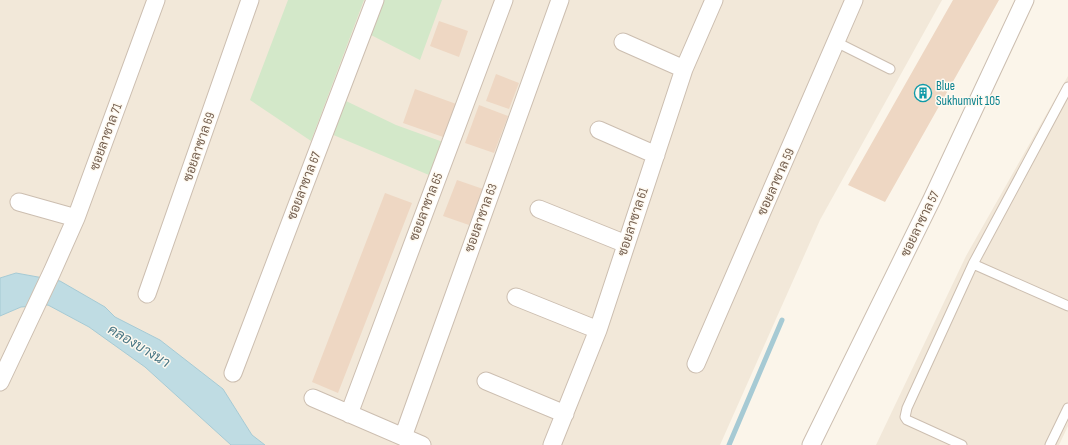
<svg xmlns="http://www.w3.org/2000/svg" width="1068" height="445" font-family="'Sofia Sans Condensed',Sarabun,sans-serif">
<rect width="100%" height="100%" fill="#fbf5ea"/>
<path fill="#f2e8d9" d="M0 0H942L820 220 720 445H265L252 435 223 389 160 340 115 317 105 307 48 305 89 327 145 367 231 445H0V316L21 307 38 277 16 273 0 278Z
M1068 76V426L1059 445H876L966 256Z"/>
<path fill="#d3e8c9" d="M288 0H364L311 141 250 100Z
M383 0H442L420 60 369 34Z
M346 101 396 125 443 142 429 175 331 134Z"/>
<path fill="#bfdce3" stroke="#a6cad4" d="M16 273 60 281 105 307 115 317 160 340 223 389 252 435 265 445H231L145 367 89 327 48 305 21 307 0 316V278Z"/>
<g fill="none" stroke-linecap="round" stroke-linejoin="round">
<path stroke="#a6cad4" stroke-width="5" d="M729 445 782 320"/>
</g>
<path fill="#eed7c3" d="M953 0H999L885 202 848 185Z
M439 21 468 31 459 57 430 46Z
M496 74 519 83 509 109 486 101Z
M415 89 459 105 446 138 403 123Z
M479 105 508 116 494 153 465 143Z
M457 180 483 189 469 225 443 216Z
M385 193 412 203 338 393 312 382Z"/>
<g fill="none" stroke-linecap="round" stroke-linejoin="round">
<g stroke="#ccbeb0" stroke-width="11">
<path id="service" d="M836 42 890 69
M973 264 1068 306
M962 445 907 420 905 417 907 408 973 264 1068 87
M1050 445 1068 408"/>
</g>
<g stroke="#ccbeb0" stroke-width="19">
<path id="minor" d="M623 42 684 69
M599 130 656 155
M19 202 76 218
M539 209 626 244
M147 294 250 0
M516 297 598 330
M696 364 854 0
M233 373 375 0
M486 381 565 414
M0 382 52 272 76 218 156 0
M313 398 422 445
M349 414 504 0
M403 437 560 0
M552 445 598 330 684 69 714 0
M811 445 932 199 1025 0"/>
</g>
<use href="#service" stroke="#fff" stroke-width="9"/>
<use href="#minor" stroke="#fff" stroke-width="17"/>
</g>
<defs>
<g id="building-ring" transform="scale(0.9)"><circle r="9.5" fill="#fef9f0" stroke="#0f9aa8" stroke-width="1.5"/><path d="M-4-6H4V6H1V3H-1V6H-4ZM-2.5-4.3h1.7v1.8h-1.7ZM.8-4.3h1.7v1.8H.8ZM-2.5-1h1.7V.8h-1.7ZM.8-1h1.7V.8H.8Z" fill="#0f9aa8"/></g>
</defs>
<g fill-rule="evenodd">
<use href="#building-ring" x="923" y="93"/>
</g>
<g text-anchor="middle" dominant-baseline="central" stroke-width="3" stroke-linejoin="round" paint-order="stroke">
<g font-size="13" fill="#0d838f" stroke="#fef9f0" text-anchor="start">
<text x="936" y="86">Blue<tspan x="936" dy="15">Sukhumvit 105</tspan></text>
</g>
<g font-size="13" fill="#745f4f" stroke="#fef9f0">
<text transform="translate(106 137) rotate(-70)">ซอยลาซาล 71</text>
<text transform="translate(199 147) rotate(-71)">ซอยลาซาล 69</text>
<text transform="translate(776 182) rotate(-66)">ซอยลาซาล 59</text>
<text transform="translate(304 186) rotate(-69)">ซอยลาซาล 67</text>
<text transform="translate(426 207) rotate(-69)">ซอยลาซาล 65</text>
<text transform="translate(481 218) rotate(-70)">ซอยลาซาล 63</text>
<text transform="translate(633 222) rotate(-72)">ซอยลาซาล 61</text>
<text transform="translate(920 224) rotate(-64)">ซอยลาซาล 57</text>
</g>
<g font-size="14" font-style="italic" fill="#4a7785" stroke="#fef9f0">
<text transform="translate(139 346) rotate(31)">คลองบางนา</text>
</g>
</g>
</svg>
